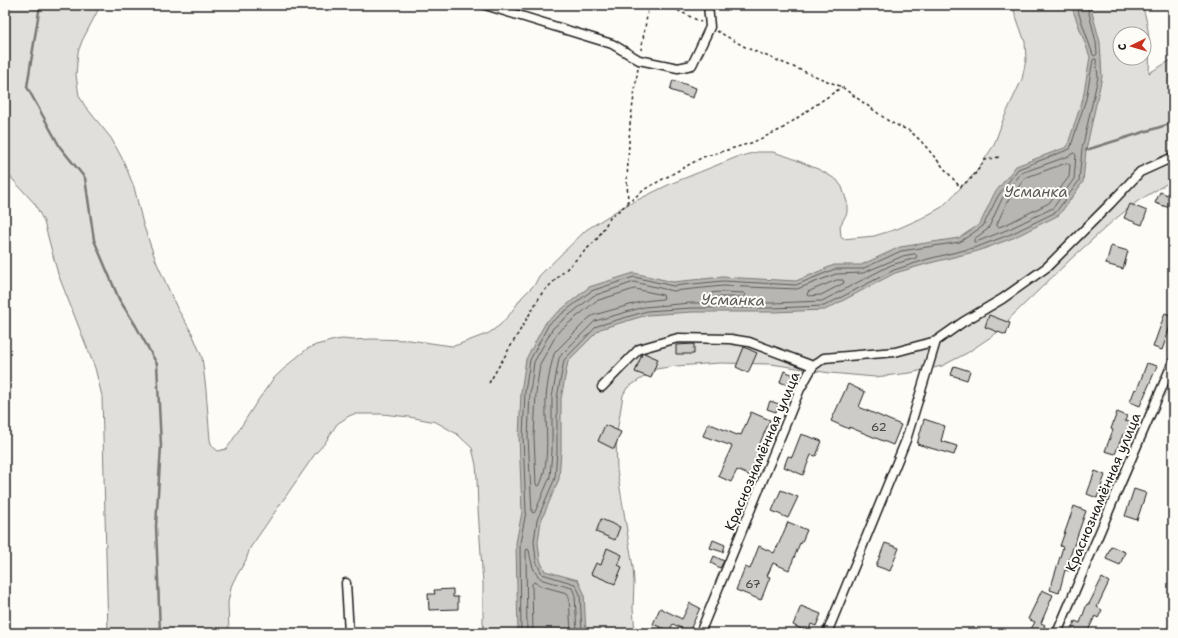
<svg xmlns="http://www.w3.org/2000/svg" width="1178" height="638" font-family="'Shantell Sans',sans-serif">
<rect width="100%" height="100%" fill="#fdfcf7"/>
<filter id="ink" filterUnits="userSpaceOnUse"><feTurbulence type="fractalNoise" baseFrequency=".025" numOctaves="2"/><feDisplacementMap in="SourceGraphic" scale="8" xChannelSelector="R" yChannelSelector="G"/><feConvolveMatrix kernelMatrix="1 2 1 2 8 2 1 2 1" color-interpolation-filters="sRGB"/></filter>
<g filter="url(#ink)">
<path fill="#e0dfdb" stroke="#7e7e7c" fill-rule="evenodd" d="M5 5H99L97 12 82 41 78 52 76 75 79 96 85 106 111 138 123 160 134 187 143 224 156 261 177 308 192 333 202 357 206 390 210 440 212 446 218 451 226 449 230 444 256 403 273 379 291 362 307 349 316 345 335 340 343 339 352 340 372 339 409 340 452 346 457 345 489 333 500 325 510 314 522 297 535 284 539 276 586 230 621 208 670 184 737 157 757 152H773L789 157 820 170 837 180 842 187 847 202V213L840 226 841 237 843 239 874 236 897 229 922 218 942 207 976 172 994 145 1003 120 1022 79 1026 60 1025 42 1012 5H1142C1150 27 1150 49 1149 73L1173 59V180L1138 201 1114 220 1072 258 1011 317 1001 330 967 353 942 366 910 373 875 377 830 373 771 364 720 363 676 366 656 369 627 388 623 395 616 438 617 470 633 567 634 582 633 608 635 633H484L483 623V584L478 509 477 479 476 465 472 448 457 434 436 422 409 417 382 414H354L349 416 337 424 325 443 315 454 250 548 246 560 233 582 231 587 228 603 229 633H108L102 396 95 368 58 274 44 222 35 204 5 171ZM1120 34H1144V58H1120Z"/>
<path fill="#b7b6b2" stroke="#797876" d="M1071 5H1090L1100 42 1102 77 1086 150 1083 182 1059 215 1013 238 978 251 930 263 895 273 825 310 773 312H692L647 315 600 329 568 361 561 399V451L559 479 541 521 538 542 540 560 545 571 578 580 584 593 586 633H518L516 543 522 512 519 437 521 392 526 359 546 322 589 287 634 273 673 282 722 277 796 281 834 265H861L900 247 959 238 980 224 994 194 1016 166 1067 147 1083 98 1090 57Z"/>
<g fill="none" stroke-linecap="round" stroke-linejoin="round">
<path stroke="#5a5a58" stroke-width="1" d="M1076 5 1093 55 1095 56 1097 54 1096 42 1087 5
M1074 153 1076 155 1074 179 1053 208 1009 229 976 242H974V239L988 229 1002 199 1021 173 1069 156Z
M1067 163 1070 165 1069 177 1049 203 1007 224 999 227 997 226V224L1007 202 1025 178Z
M915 254 917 256 916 258 891 265 822 301 773 303H691L644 307 595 321 562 354 559 358 552 398V451L550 477 535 512 533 513 532 512 528 437 530 393 534 362 553 328 593 296 634 282 673 291 723 286 797 289 836 274 863 273 903 256Z
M837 280H843L844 283 821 295 808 296 807 295 808 292Z
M635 289 663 295 664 298 662 299 644 301 594 315 589 318 557 350 554 354C551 364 546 390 546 400 545 428 551 459 540 485L537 486 536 484 534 437 536 393 540 364 558 332 596 301Z
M723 292 744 293 746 295 744 297H713L711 296 712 293Z
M521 633 520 543 526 512 523 437 525 392 530 360 549 324 591 291 634 277 673 286 723 281 796 285 835 269H862L901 251 960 242 983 226 998 196 1018 169 1070 149 1086 99 1093 60 1094 59H1096L1098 77 1082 149 1079 181 1056 212 1011 234 977 247 928 259 894 270 824 306 773 308H691L647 311 597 326 564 360 557 398V451L555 478 537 520 534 541 536 561 542 574 575 584 580 594 582 633
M527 633 526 551 527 549 529 550C531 561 533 575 543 580L572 588 575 595 577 633
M533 633 532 584 534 582 541 586 567 593 569 597 571 633"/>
<path stroke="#797876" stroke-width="2.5" d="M40 5 27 87 60 147 85 178 94 240 119 299 136 326 157 364 161 446 156 526 160 633
M1086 150 1173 123"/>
</g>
<path fill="#cccbc8" stroke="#1c1c1c" d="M673 80 696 88 693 98 670 90Z
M1160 192 1173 197 1170 208 1155 203Z
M1130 204 1147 211 1142 225 1124 218Z
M1111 246 1128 251 1123 269 1106 264Z
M1165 313 1173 316V318L1162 350 1153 347Z
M989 315 1010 323 1006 335 985 327Z
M694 344V354H676V345Z
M744 347 757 353 748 373 736 367Z
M644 353 658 359 651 378 635 372 642 354Z
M1147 363 1157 366 1140 406 1130 402 1135 389 1137 390Z
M954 366 970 371 967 380 951 375Z
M784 371 794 375 790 386 780 382Z
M848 384 865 392 859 407 901 425 893 445 849 427V429L831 421Z
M770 401 779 404 776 412 767 409Z
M751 412 770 420 760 443 766 445 753 477 737 470 731 482 718 476 732 446 703 436 708 423 737 435 738 434 741 435Z
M1117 412 1127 416 1125 421 1130 422 1126 435 1123 434 1115 454 1105 451 1113 430 1111 429Z
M924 419 945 426 941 441 957 446 954 455 917 444Z
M605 425 621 432 614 449 598 441Z
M801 434 822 441 816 456 811 455 803 475 784 467 788 456 792 457Z
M1095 471 1105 475 1097 498 1087 494Z
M1134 489 1146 493 1137 520 1125 516Z
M781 490 798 497 788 518 772 511Z
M1074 506 1086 511 1068 562 1072 563 1069 571 1065 570 1059 593 1050 590 1063 547 1060 546Z
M601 519 620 527 615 540 596 532Z
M788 522 807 530 801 544 800 543 789 570 773 563 767 576 770 577 761 600 736 590 745 567 750 569 759 546 774 553 777 547V548Z
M713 540 725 545 723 552 710 548Z
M885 543 899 548 890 571 876 566Z
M1111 546 1125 552 1120 565 1106 559Z
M607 548 622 555 618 565 622 567 615 584 591 574 596 563 601 565Z
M714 556 724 561 720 568 711 563Z
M1102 578 1109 582 1097 607 1102 610 1098 618 1095 616 1087 633H1070L1075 621 1080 623 1087 604H1089Z
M453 589V597H458V609L429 610 428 594H435L434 590Z
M1042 590 1053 595 1041 623 1045 625 1042 633H1040L1031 629 1035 622 1028 619Z
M690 603 700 608 689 632 673 624 669 631 653 624 660 608 682 619Z
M801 606 821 614 816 626 811 624 808 632 793 625Z"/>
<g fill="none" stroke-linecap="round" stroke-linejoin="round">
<g stroke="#1c1c1c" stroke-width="11">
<path id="street" d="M485 5 612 44 639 60 678 68 692 65 710 27 708 5
M602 387 639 349 678 338 730 339 749 342 813 366
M346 583 349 633
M700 633 800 389 813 366 824 358 895 352 936 341 963 322 1002 299 1047 267 1110 204 1140 172 1173 157
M827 633 906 440 936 341
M1057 633 1113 501 1173 362"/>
</g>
<path stroke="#1c1c1c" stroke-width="1.5" stroke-dasharray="3 3" stroke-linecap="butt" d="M667 5 701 22
M717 31 747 48 842 87 890 122 910 131 921 141 960 187 973 177 985 160 999 157
M641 50 649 5
M628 203 627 180 630 124 638 68
M489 383 542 293 597 239 610 218 645 189 703 157 751 143 782 129 814 106 842 87"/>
<use href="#street" stroke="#fdfcf7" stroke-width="8"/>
</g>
</g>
<g text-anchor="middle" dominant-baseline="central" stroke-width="4" stroke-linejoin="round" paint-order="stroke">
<g font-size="12" fill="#484847">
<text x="879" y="427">62</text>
<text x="753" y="584">67</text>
</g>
<g font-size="14" fill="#1c1c1c" stroke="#fdfcf7">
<text transform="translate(762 451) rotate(-67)">Краснознамённая улица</text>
<text transform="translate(1103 492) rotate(-67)">Краснознамённая улица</text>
</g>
<g font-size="15" font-style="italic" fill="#5a5a58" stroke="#fdfcf7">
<text x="1036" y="192">Усманка</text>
<text transform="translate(733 300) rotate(1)">Усманка</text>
</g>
</g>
<rect width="1178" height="638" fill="none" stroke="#fdfcf7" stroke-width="20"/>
<rect x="10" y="10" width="1158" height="618" fill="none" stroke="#1c1c1c" stroke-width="1.5" filter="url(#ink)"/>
<g transform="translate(1132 46) rotate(265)"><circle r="19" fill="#fdfcf7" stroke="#a3a29f"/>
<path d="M0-3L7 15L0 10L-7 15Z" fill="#c8321e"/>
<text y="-6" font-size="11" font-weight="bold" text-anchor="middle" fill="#1c1c1c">С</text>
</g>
</svg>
